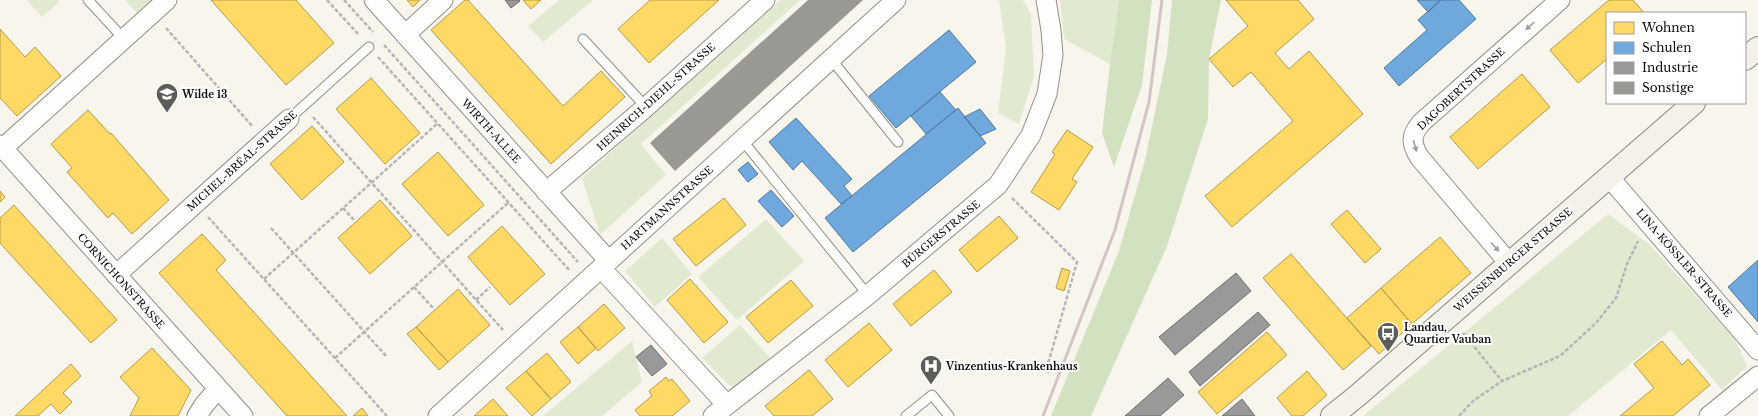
<svg xmlns="http://www.w3.org/2000/svg" width="1758" height="416" font-family="'Libre Baskerville',serif">
<rect width="100%" height="100%" fill="#f8f5ed"/>
<path fill="#e1ead0" d="M27 0H57L59 2 42 17Z
M125 0H152L137 13Z
M559 0H593L543 42 528 26Z
M780 0H800L641 144 666 175 600 235 582 178Z
M999 0H1023L1031 14 1034 76 1019 124 998 113 1006 48Z
M1060 0H1119L1110 64 1064 39Z
M1608 214 1649 244 1735 339 1747 366 1722 390 1671 330 1568 416H1363Z
M766 219 804 261 737 320 698 277Z
M662 238 692 274 655 307 625 271Z
M740 325 774 362 735 391 702 358Z
M632 341 642 382 602 416H543Z"/>
<path fill="#d2e1bf" d="M1119 0H1152L1142 85 1114 167 1102 133 1110 64Z
M1172 0H1221L1209 59 1208 119 1167 246 1091 416H1051L1119 251 1145 160 1167 54Z"/>
<path fill="#ffd966" stroke="#b59b4a" d="M211 0H296L334 43 286 85Z
M407 0H420L413 7Z
M465 0H468L563 106 601 71 625 97 551 164 431 30Z
M523 0H541L531 9Z
M650 0H719L649 63 618 29Z
M1226 0H1298L1314 19 1275 53 1289 69 1309 51 1363 114 1232 227 1205 196 1293 121 1251 72 1233 87 1209 59 1248 26Z
M1609 0H1633L1644 13H1607V59L1578 83 1550 50Z
M0 29 25 57 35 47 61 76 17 116 0 98Z
M1522 74 1550 107 1478 169 1450 137Z
M371 78 420 133 385 164 336 109Z
M88 110 110 134 111 133 169 200 132 234 113 213 108 218 67 172 72 168 51 144Z
M312 126 344 162 302 200 270 164Z
M1067 130 1093 147 1072 179 1077 182 1059 210 1031 192 1055 154 1052 152Z
M438 152 484 205 448 236 402 184Z
M0 191 5 197 0 202Z
M724 198 746 225 696 266 673 239Z
M380 200 412 236 370 274 338 238Z
M14 205 117 320 91 343 0 243V218Z
M1347 210 1381 249 1365 263 1331 224Z
M999 216 1018 238 977 272 959 250Z
M502 226 545 274 510 305 468 257Z
M202 234 226 260 216 270 347 416H287L159 273Z
M1440 237 1471 273 1412 324 1381 288Z
M1291 254 1371 346 1343 370 1263 278Z
M1062 268 1070 271 1064 291 1056 288Z
M934 270 952 292 911 326 893 304Z
M690 279 728 322 704 343 667 300Z
M791 280 813 306 768 343 746 317Z
M1381 288 1412 324 1379 354 1347 318Z
M458 289 490 325 448 362 416 327Z
M604 304 625 328 598 351 578 327Z
M869 323 892 350 848 387 825 360Z
M416 327 448 362 439 370 407 334Z
M578 327 596 348 578 364 560 342Z
M1267 332 1287 355 1217 414 1198 392Z
M1662 341 1682 365 1688 359 1710 385 1673 416H1620L1654 388 1634 364Z
M152 348 191 390 178 416H130L139 398 120 377Z
M547 353 571 382 551 399 526 371Z
M71 364 81 376 63 393 72 402 60 414 51 404 38 416H15Z
M809 370 833 399 812 416H774L765 406Z
M526 371 551 399 532 416 506 388Z
M1307 371 1327 395 1303 416H1292L1277 398Z
M666 377 669 381 672 379 690 401 672 416H640L635 410 652 396 649 391Z
M493 399 508 416H474Z
M362 408 368 416H353Z"/>
<path fill="#6fa8dc" stroke="#50789d" d="M1417 0H1441L1428 12Z
M1441 0H1459L1476 19 1399 86 1384 68 1427 30 1418 20Z
M949 30 976 62 896 128 869 96Z
M940 92 956 110 926 134 911 116Z
M958 108 986 143 853 252 825 218Z
M980 109 996 129 980 136 964 117Z
M796 118 852 179 844 186 852 196 841 204 802 161 793 170 769 142Z
M748 162 758 174 748 182 738 170Z
M771 190 794 216 782 227 758 201Z
M1758 260V322L1728 287Z"/>
<path fill="#999" stroke="#6e6e6e" d="M505 0H519L520 1 511 8Z
M1236 273 1251 291 1175 355 1159 337Z
M1258 312 1270 325 1200 386 1189 372Z
M651 345 667 364 652 376 636 357Z
M1168 378 1184 395 1160 416H1125Z
M1242 399 1255 416H1222Z"/>
<path fill="#9a9893" d="M808 0H863L675 171 650 143Z"/>
<g fill="none" stroke-linecap="round" stroke-linejoin="round">
<g stroke="#918f8c" stroke-width="11">
<path id="lane" d="M88 0 124 39
M583 39 646 107
M831 59 898 142
M289 119 369 47
M742 140 868 295
M906 416 932 395 949 416"/>
</g>
<g stroke="#918f8c" stroke-width="21">
<path id="street" d="M374 0 609 261
M405 35 443 0
M0 145 243 416
M3 148 167 0
M1609 177 1758 350
M546 192 646 107 765 0
M1509 263 1420 158C1411 144 1410 136 1421 123L1560 0
M601 268 727 405
M116 275 289 119
M197 416 204 405 218 389
M438 416 896 0
M713 416 868 295 998 185 1031 135 1047 94 1053 55 1051 30 1046 0
M1709 416 1758 376"/>
</g>
<g stroke="#878682" stroke-width="24">
<path id="secondary" d="M1745 59 1758 48
M1332 416 1357 396 1694 103"/>
</g>
<path stroke="#b6b5b4" stroke-width="2.5" stroke-dasharray="4 2" stroke-linecap="butt" d="M327 0 359 35
M344 0 373 32
M166 28 253 127
M384 45 578 262
M378 57 570 271
M313 117 503 330
M1012 198 1077 262 1046 371 1051 372
M343 208 355 221
M208 217 387 416
M271 228 387 357
M264 279 438 123
M414 287 433 308
M476 300 490 287
M1463 333 1502 381
M335 358 509 202
M1459 416 1473 401 1502 381 1560 356 1596 323 1616 298 1627 264 1638 241"/>
<use href="#lane" stroke="#fefefc" stroke-width="9"/>
<use href="#street" stroke="#fefefc" stroke-width="19"/>
<use href="#secondary" stroke="#f3f1e8" stroke-width="22"/>
<path stroke="#d3c5c5" stroke-width="3" d="M1043 416 1115 230 1149 102 1162 0"/>
</g>
<defs><path id="oneway-solid" d="M-6-.8H1V-3.2L6.5 0L1 3.2V.8H-6Z"/></defs>
<g fill="#9c9c9b">
<use href="#oneway-solid" transform="translate(1530 26) rotate(138)"/>
<use href="#oneway-solid" transform="translate(1415 146) rotate(75)"/>
<use href="#oneway-solid" transform="translate(1495 247) rotate(48)"/>
</g>
<defs>
<g id="school-pin" transform="scale(1.15)"><path d="M0 17L-7.5 6A9.5 9.5 0 1 1 7.5 6Z" fill="#5d5c59" stroke="#fff"/><path d="M0-5L7-2L0 1L-7-2ZM-4 1L0 2.5L4 1V4Q0 6-4 4Z" fill="#fff"/></g>
<g id="bus-pin" transform="scale(1.15)"><path d="M0 17L-7.5 6A9.5 9.5 0 1 1 7.5 6Z" fill="#5d5c59" stroke="#fff"/><path d="M-5-6H5V4H4V6H2V4H-2V6H-4V4H-5ZM-3.5-4V0h7V-4ZM-3.5 1.2v1.5H-2V1.2ZM2 1.2v1.5H3.5V1.2Z" fill="#fff"/></g>
<g id="hospital-pin" transform="scale(1.15)"><path d="M0 17L-7.5 6A9.5 9.5 0 1 1 7.5 6Z" fill="#5d5c59" stroke="#fff"/><path d="M-5-5h3v3.5h4V-5h3V5h-3V1.5h-4V5h-3Z" fill="#fff"/></g>
</defs>
<g fill-rule="evenodd">
<use href="#school-pin" x="167" y="94"/>
<use href="#bus-pin" x="1388" y="333"/>
<use href="#hospital-pin" x="931" y="366"/>
</g>
<g text-anchor="middle" dominant-baseline="central" stroke-width="4" stroke-linejoin="round" paint-order="stroke">
<g font-size="10" fill="#090909" stroke="#fff">
<text transform="translate(1461 89) rotate(-43)">DAGOBERTSTRASSE</text>
<text transform="translate(656 97) rotate(-42)">HEINRICH-DIEHL-STRASSE</text>
<text transform="translate(491 131) rotate(48)">WIRTH-ALLEE</text>
<text transform="translate(242 161) rotate(-42)">MICHEL-BRÉAL-STRASSE</text>
<text transform="translate(667 208) rotate(-42)">HARTMANNSTRASSE</text>
<text transform="translate(941 234) rotate(-40)">BÜRGERSTRASSE</text>
<text transform="translate(1513 260) rotate(-41)">WEISSENBURGER STRASSE</text>
<text transform="translate(1684 263) rotate(49)">LINA-KÖSSLER-STRASSE</text>
<text transform="translate(121 281) rotate(48)">CORNICHONSTRASSE</text>
</g>
<g font-size="10" font-weight="bold" fill="#090909" stroke="#fff" text-anchor="start">
<text x="182" y="94">Wilde 13</text>
<text x="1404" y="327">Landau,<tspan x="1404" dy="12">Quartier Vauban</tspan></text>
<text x="946" y="366">Vinzentius-Krankenhaus</text>
</g>
</g>
<rect x="1606" y="12" width="140" height="92" fill="#ffffff" stroke="#9d9d9d"/>
<rect x="1614" y="22" width="20" height="12" fill="#ffd966" stroke="#9d9d9d"/>
<text x="1642" y="32" font-size="12" fill="#090909">Wohnen</text>
<rect x="1614" y="42" width="20" height="12" fill="#6fa8dc" stroke="#9d9d9d"/>
<text x="1642" y="52" font-size="12" fill="#090909">Schulen</text>
<rect x="1614" y="62" width="20" height="12" fill="#999999" stroke="#9d9d9d"/>
<text x="1642" y="72" font-size="12" fill="#090909">Industrie</text>
<rect x="1614" y="82" width="20" height="12" fill="#9a9893" stroke="#9d9d9d"/>
<text x="1642" y="92" font-size="12" fill="#090909">Sonstige</text>
</svg>
